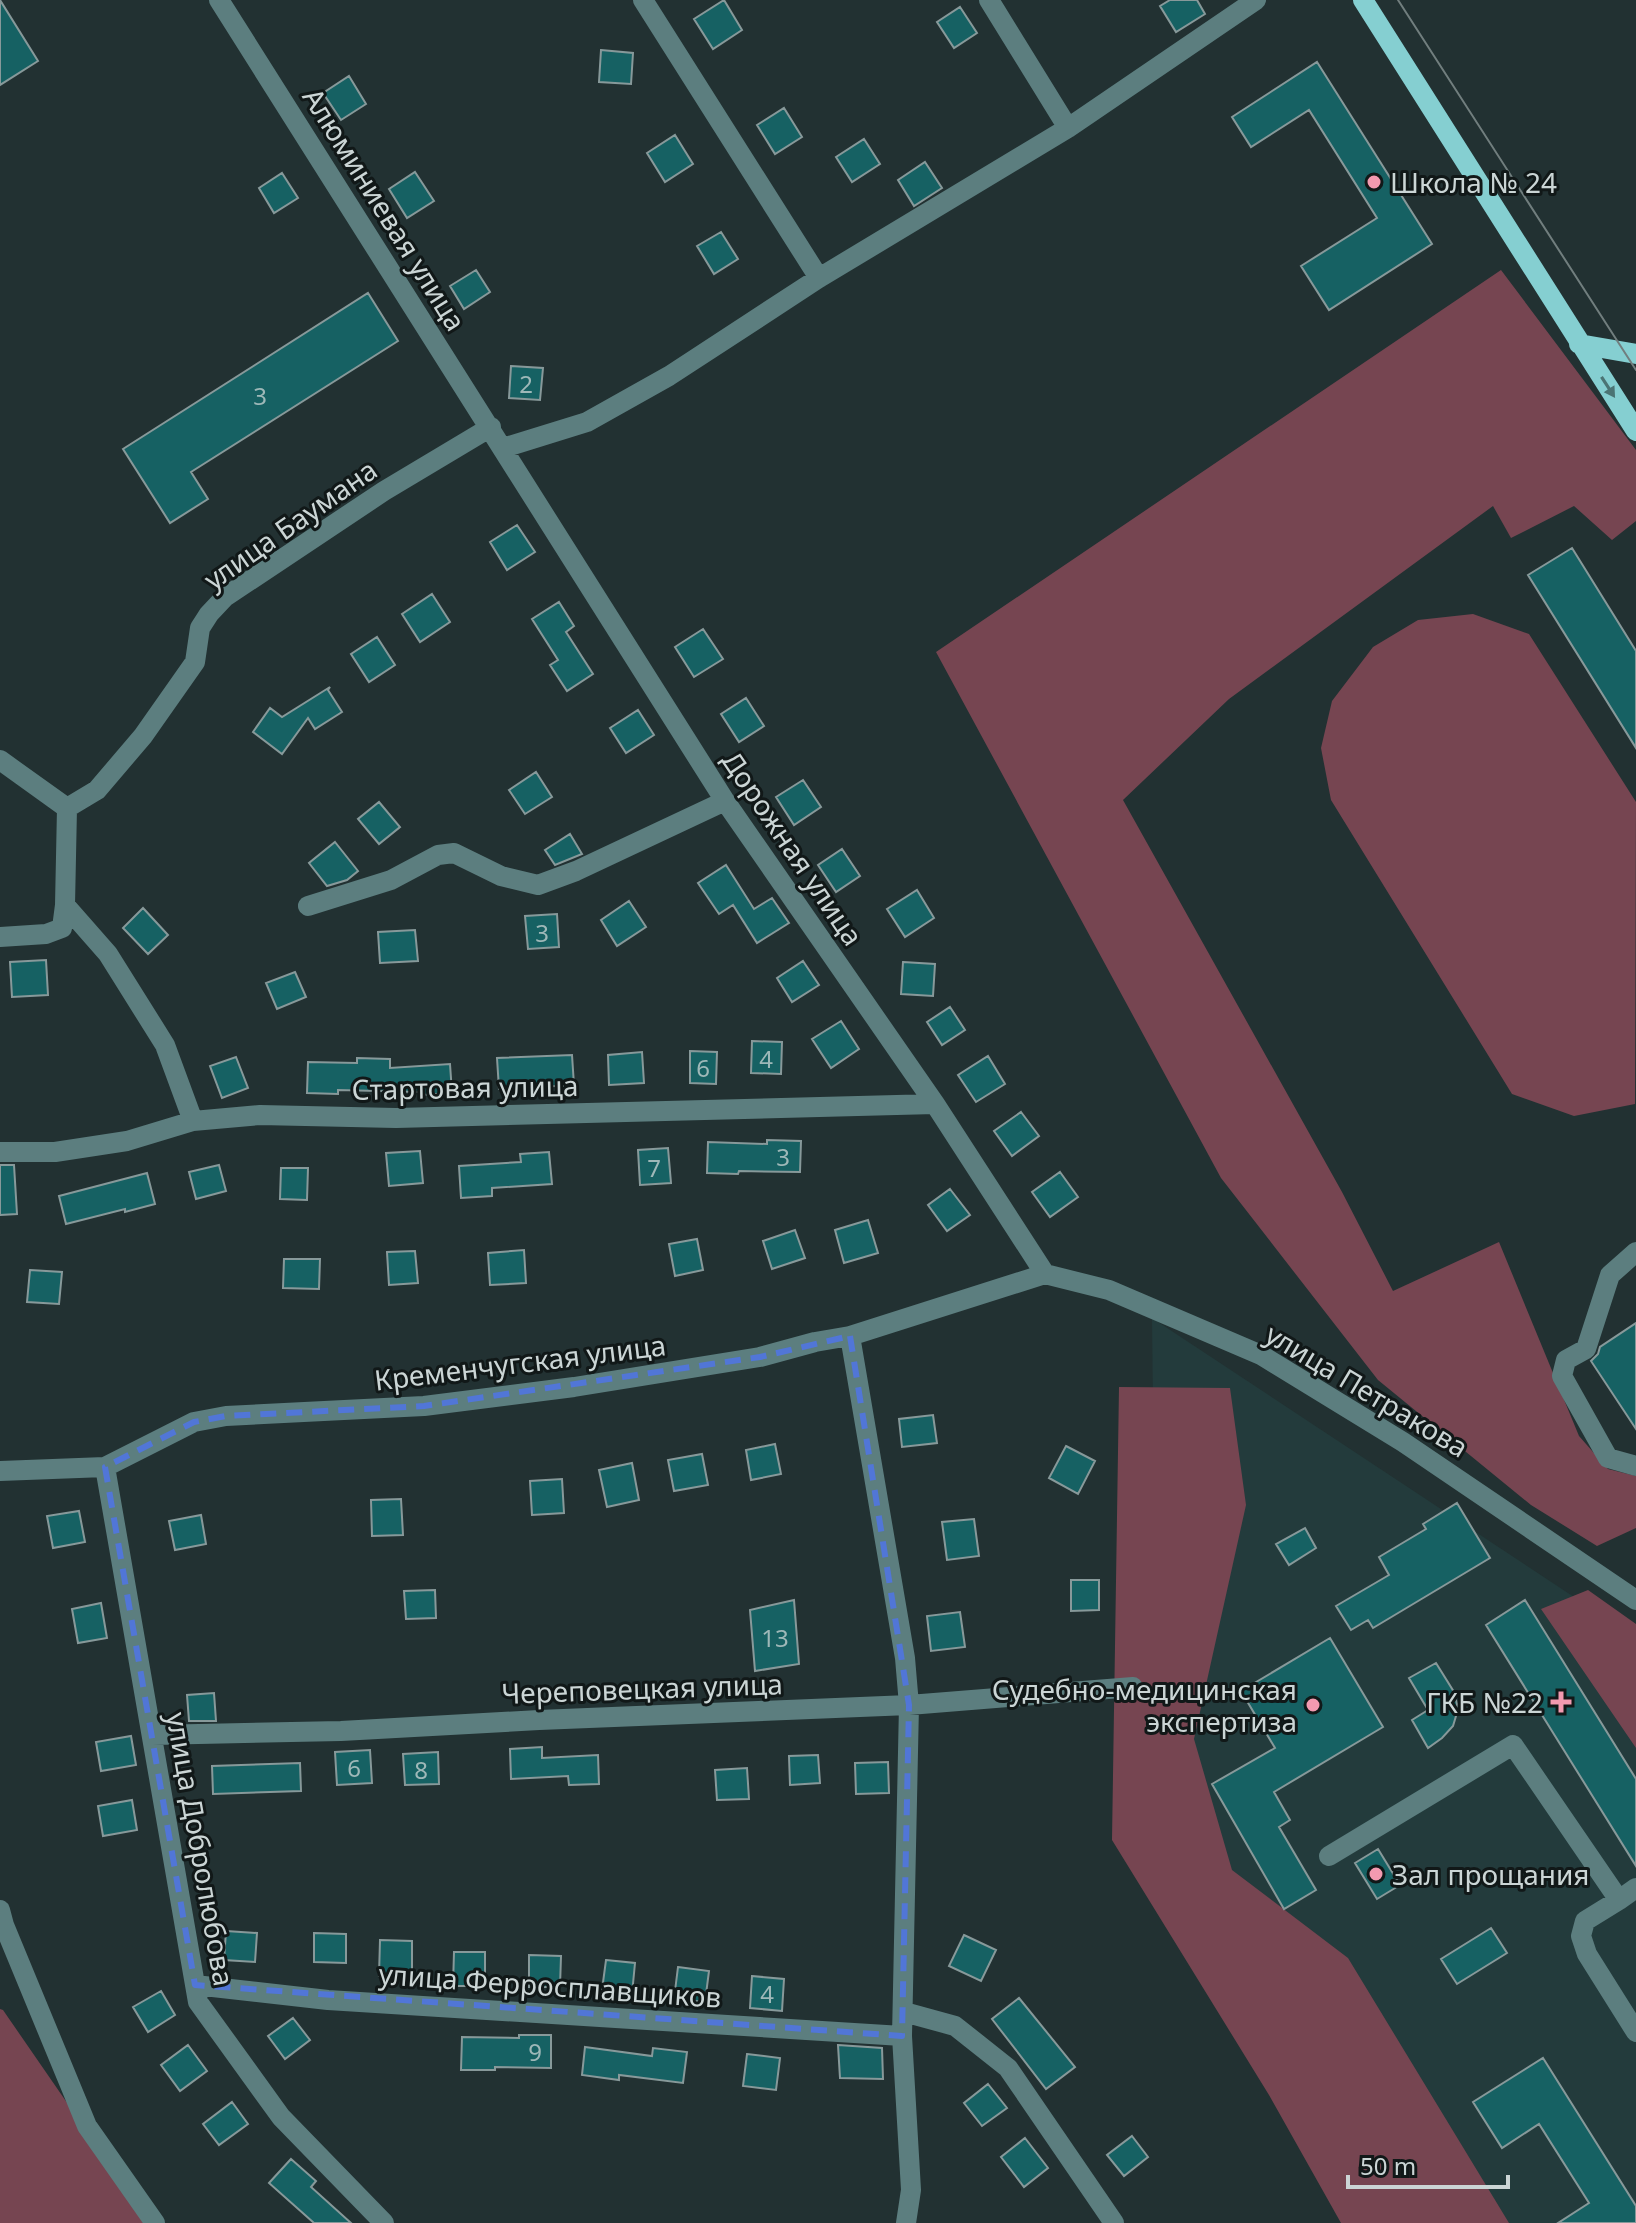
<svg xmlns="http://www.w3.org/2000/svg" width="1636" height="2223" font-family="'Noto Sans',sans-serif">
<rect width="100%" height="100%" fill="#223132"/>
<path fill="#233b3c" d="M1152 1318 1636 1638V2223H1423L1158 1855Z"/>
<path fill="#764551" d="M1501 270 1636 450V521L1612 540 1574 506 1511 538 1493 506 1229 699 1123 800 1342 1192 1393 1291 1499 1242 1579 1436 1608 1469 1636 1476V1528L1597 1546 1531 1505 1378 1380 1221 1178 936 652Z
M1473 614 1529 634 1636 802 1635 1104 1574 1116 1512 1094 1331 800 1321 748 1332 701 1373 647 1418 620Z
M1119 1387 1230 1388 1246 1505 1194 1739 1232 1870 1348 1958 1509 2223H1341L1269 2095 1112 1840Z
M1588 1590 1636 1624V1748L1541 1609Z
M0 2009 3 2010 150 2223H0Z"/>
<path fill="#166163" stroke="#87999a" stroke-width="2" d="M0 0 38 61 0 85Z
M724 0 742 30 713 49 694 19Z
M1170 0H1197L1205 14 1176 32 1160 6Z
M960 7 977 33 954 48 937 22Z
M601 50 633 53 631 84 599 82Z
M1317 62 1432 244 1329 310 1301 266 1377 218 1309 110 1251 147 1232 117Z
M349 76 366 104 341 120 323 93Z
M784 108 802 137 775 154 757 125Z
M675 135 693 164 665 182 647 153Z
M864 139 880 164 852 182 836 157Z
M925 162 942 188 914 206 898 180Z
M415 172 434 201 407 218 389 189Z
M282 173 298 198 274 213 259 188Z
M721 232 738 259 714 274 697 246Z
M476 270 490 292 464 309 450 286Z
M368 293 398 341 191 472 208 499 170 523 123 449Z
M511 366 543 368 540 400 509 398Z
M517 525 535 552 507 570 490 542Z
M1572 548 1636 651V748L1528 575Z
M432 594 450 622 420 642 402 614Z
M559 602 574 626 566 632 593 674 567 691 550 665 558 660 532 619Z
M703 629 723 659 694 677 675 647Z
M377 637 395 665 369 682 351 654Z
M330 687 328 690 342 712 315 729 308 718 282 754 253 732 270 708 282 717Z
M746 698 764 726 739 742 721 714Z
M638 710 654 735 626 753 610 728Z
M536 772 552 797 525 814 509 790Z
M803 780 821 807 794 825 776 797Z
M379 802 400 827 379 844 358 819Z
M570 834 582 854 555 865 545 850Z
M335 842 358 871 347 880 327 886 309 863Z
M842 849 860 876 836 892 818 865Z
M726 865 754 909 772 898 789 923 757 943 733 905 719 914 698 883Z
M917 890 934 918 905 937 887 909Z
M629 901 646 927 617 946 601 920Z
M143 908 168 935 148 954 123 928Z
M557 914 559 947 528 949 525 916Z
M415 930 418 961 380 963 378 932Z
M46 960 48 995 12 997 10 962Z
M803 961 819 985 792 1002 777 978Z
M903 962 935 964 933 996 901 994Z
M295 972 306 997 277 1009 266 983Z
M950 1007 965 1030 942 1045 927 1022Z
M841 1021 859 1049 831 1068 812 1039Z
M752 1041 782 1042 781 1074 751 1073Z
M690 1051 717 1052 716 1084 690 1083Z
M642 1052 644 1083 609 1085 608 1055Z
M572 1055 574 1085 499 1089 497 1058Z
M988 1056 1005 1084 976 1102 958 1075Z
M236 1057 248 1088 222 1098 210 1066Z
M357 1058 390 1059V1068L450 1064 452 1093 420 1095 419 1092 338 1090V1094L307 1093 308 1062 357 1063Z
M1021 1112 1039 1136 1012 1156 994 1131Z
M767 1140 801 1141 800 1172 739 1171 738 1174 707 1173 708 1142 767 1144Z
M668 1148 671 1183 640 1185 638 1150Z
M420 1151 423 1183 389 1186 386 1153Z
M549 1152 552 1184 492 1188V1196L461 1198 459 1166 521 1162 520 1154Z
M0 1165H14L17 1214 0 1215Z
M219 1165 226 1191 196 1199 189 1172Z
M281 1168H308L307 1200 280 1199Z
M1060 1172 1078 1197 1050 1217 1032 1192Z
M147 1173 155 1204 125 1212V1209L66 1224 59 1196Z
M950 1189 970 1215 947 1231 928 1205Z
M868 1220 878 1253 844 1263 835 1230Z
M795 1230 805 1258 772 1269 763 1241Z
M697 1239 703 1270 675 1276 669 1244Z
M524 1250 526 1283 490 1285 488 1253Z
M415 1251 418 1283 389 1285 387 1252Z
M284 1259H320L319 1289 283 1288Z
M30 1270 62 1272 59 1304 27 1302Z
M1636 1323V1429L1591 1361 1598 1354 1600 1347Z
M933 1415 937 1443 902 1447 899 1419Z
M775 1444 781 1474 751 1480 746 1450Z
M1066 1446 1095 1461 1078 1494 1049 1478Z
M702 1454 708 1485 674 1491 668 1460Z
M632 1463 639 1500 607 1507 599 1470Z
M562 1479 564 1513 532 1515 530 1481Z
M401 1499 403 1535 372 1536 371 1500Z
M1457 1503 1490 1558 1373 1628 1368 1620 1351 1630 1336 1606 1389 1575 1379 1557 1426 1529 1423 1524Z
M79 1511 85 1542 53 1548 47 1516Z
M201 1515 206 1544 175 1550 169 1521Z
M974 1519 979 1556 947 1560 942 1522Z
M1305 1528 1316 1548 1289 1565 1276 1544Z
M1071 1580H1099V1610L1071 1611Z
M435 1590 436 1618 406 1619 404 1591Z
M794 1600 799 1664 755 1671 750 1610Z
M1525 1600 1636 1779V1866L1486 1625Z
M101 1603 107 1638 78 1643 72 1609Z
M960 1612 965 1647 931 1651 927 1616Z
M1330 1638 1383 1727 1274 1792 1290 1820 1279 1827 1316 1890 1284 1909 1212 1784 1275 1748 1241 1691Z
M1436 1663 1454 1692 1457 1704 1456 1716 1453 1726 1442 1738 1428 1748 1412 1720 1428 1710 1409 1678Z
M214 1693 216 1721H189L187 1695Z
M131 1736 136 1765 101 1771 96 1742Z
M542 1747V1758L598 1755 599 1784 569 1785 568 1776 511 1779 510 1749Z
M370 1750 372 1783 337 1785 335 1752Z
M438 1752 439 1784 405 1785 403 1754Z
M818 1755 820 1783 790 1785 789 1756Z
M888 1762 889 1793 856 1794 855 1763Z
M300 1763 301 1791 213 1794 212 1766Z
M747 1768 749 1799 717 1800 715 1770Z
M132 1800 137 1830 103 1836 98 1806Z
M1378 1849 1400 1885 1377 1899 1355 1863Z
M1491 1928 1507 1953 1457 1984 1441 1959Z
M226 1931 257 1933 255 1962 224 1960Z
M314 1933 346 1934V1963L314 1962Z
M964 1935 996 1950 981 1981 949 1966Z
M380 1940 412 1941V1977L379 1976Z
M454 1952H485V1986H453Z
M529 1955 561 1956 560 1987H529Z
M606 1960 635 1963 632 1994 602 1990Z
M678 1967 709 1971 705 2002 674 1999Z
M752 1976 784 1979 782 2011 750 2008Z
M161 1991 175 2015 148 2032 133 2007Z
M1019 1998 1075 2067 1046 2089 992 2019Z
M293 2018 310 2040 285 2059 268 2036Z
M519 2035H551V2068L495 2067V2070H461L462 2037 519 2038Z
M188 2045 207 2071 180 2091 161 2065Z
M838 2045 882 2048 883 2079 840 2078Z
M585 2047 652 2056 653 2048 687 2052 683 2083 619 2075V2080L582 2075Z
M747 2054 780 2058 776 2090 743 2086Z
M1543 2058 1636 2206V2223H1558L1589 2203 1539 2124 1502 2148 1473 2102Z
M988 2084 1007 2108 982 2126 964 2103Z
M232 2102 248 2124 219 2145 203 2124Z
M1132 2136 1148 2157 1124 2176 1107 2155Z
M1025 2138 1048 2168 1024 2187 1001 2157Z
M291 2159 316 2181 311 2187 351 2223H314L269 2183Z"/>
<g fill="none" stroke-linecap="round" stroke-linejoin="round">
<path stroke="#5c7e7f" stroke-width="20" d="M219 0 725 801 935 1104 1045 1274
M643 0 819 278
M989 0 1068 128
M503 448 587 422 669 376 819 278 1068 128 1256 0
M0 760 67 808 65 905
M67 808 97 790 143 736 195 662 200 628 209 614 225 597 384 491 491 427
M308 906 391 880 438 855 454 853 501 876 538 885 576 871 725 801
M0 937 46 934 62 928 65 905 108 954 165 1045 193 1121
M0 1152H55L127 1141 193 1121 260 1115 396 1118 935 1104
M1636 1252 1610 1275 1586 1349 1566 1360 1562 1376 1608 1458 1636 1466
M1045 1274 1109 1290 1261 1355 1403 1442 1636 1600
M850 1336 905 1658 909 1705 902 2036 911 2190 906 2223
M105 1467 198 2002 281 2117 384 2223
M0 1471 105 1467 194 1422 226 1416 424 1406 574 1387 760 1357 815 1342 850 1336 1045 1274
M153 1735 341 1731 539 1720 909 1705 1133 1687
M1329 1856 1513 1745 1619 1900 1585 1921 1581 1936 1587 1954 1636 2032
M1619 1900 1636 1888
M0 1910 4 1925 87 2126 155 2223
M195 1985 328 2000 902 2036
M904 2012 955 2026 1008 2068 1114 2223"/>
<path stroke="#85cfd1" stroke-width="20" d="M1363 0 1636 431
M1579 344 1636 354"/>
<path stroke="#717e7e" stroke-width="2" d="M1398 0 1636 370"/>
</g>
<defs><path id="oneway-solid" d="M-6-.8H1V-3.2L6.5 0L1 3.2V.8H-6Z" transform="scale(2)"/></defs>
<use fill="#4b7474" href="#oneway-solid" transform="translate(1608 387) rotate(57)"/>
<path fill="none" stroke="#5176d7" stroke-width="6" stroke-dasharray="16 10" stroke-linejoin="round" d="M850 1336 909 1705 902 2036 195 1985 105 1467 194 1422 226 1416 424 1406 760 1357Z"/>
<g fill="#f29ab0" stroke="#111818" stroke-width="3">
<circle cx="1374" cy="182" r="8"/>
<path d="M1557 1690h8v8h8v8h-8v8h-8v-8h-8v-8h8z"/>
<circle cx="1313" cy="1705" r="8"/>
<circle cx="1376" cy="1874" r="8"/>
</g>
<g text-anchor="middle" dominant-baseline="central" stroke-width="6" stroke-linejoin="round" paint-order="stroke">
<g font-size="24" fill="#9eb8b8">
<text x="526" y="383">2</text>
<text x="260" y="395">3</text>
<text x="542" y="932">3</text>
<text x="766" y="1058">4</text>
<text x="703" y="1067">6</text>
<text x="783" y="1156">3</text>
<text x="654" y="1167">7</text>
<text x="775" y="1637">13</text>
<text x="354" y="1767">6</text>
<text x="421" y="1769">8</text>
<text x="767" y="1993">4</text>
<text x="535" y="2051">9</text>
</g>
<g font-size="28" fill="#cbd5d5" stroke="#111818" text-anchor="start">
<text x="1390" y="182">Школа № 24</text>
<text x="1297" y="1689" text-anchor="end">Судебно-медицинская<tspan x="1297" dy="32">экспертиза</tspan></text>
<text x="1543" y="1702" text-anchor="end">ГКБ №22</text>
<text x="1392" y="1874">Зал прощания</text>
</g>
<g font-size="28" fill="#cbd5d5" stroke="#111818">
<text transform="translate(385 209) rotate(58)">Алюминиевая улица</text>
<text transform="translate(290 524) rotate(-35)">улица Баумана</text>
<text transform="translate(793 848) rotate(56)">Дорожная улица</text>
<text transform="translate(465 1087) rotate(-1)">Стартовая улица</text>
<text transform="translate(520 1362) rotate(-7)">Кременчугская улица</text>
<text transform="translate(1367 1390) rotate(31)">улица Петракова</text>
<text transform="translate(642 1688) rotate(-2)">Череповецкая улица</text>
<text transform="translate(201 1849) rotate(80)">улица Добролюбова</text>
<text transform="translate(550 1985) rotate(4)">улица Ферросплавщиков</text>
</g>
</g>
<path d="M1348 2175v12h160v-12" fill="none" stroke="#cbd5d5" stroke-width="4"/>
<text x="1360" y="2175" font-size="24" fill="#cbd5d5" stroke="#111818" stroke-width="6" paint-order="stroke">50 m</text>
</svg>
